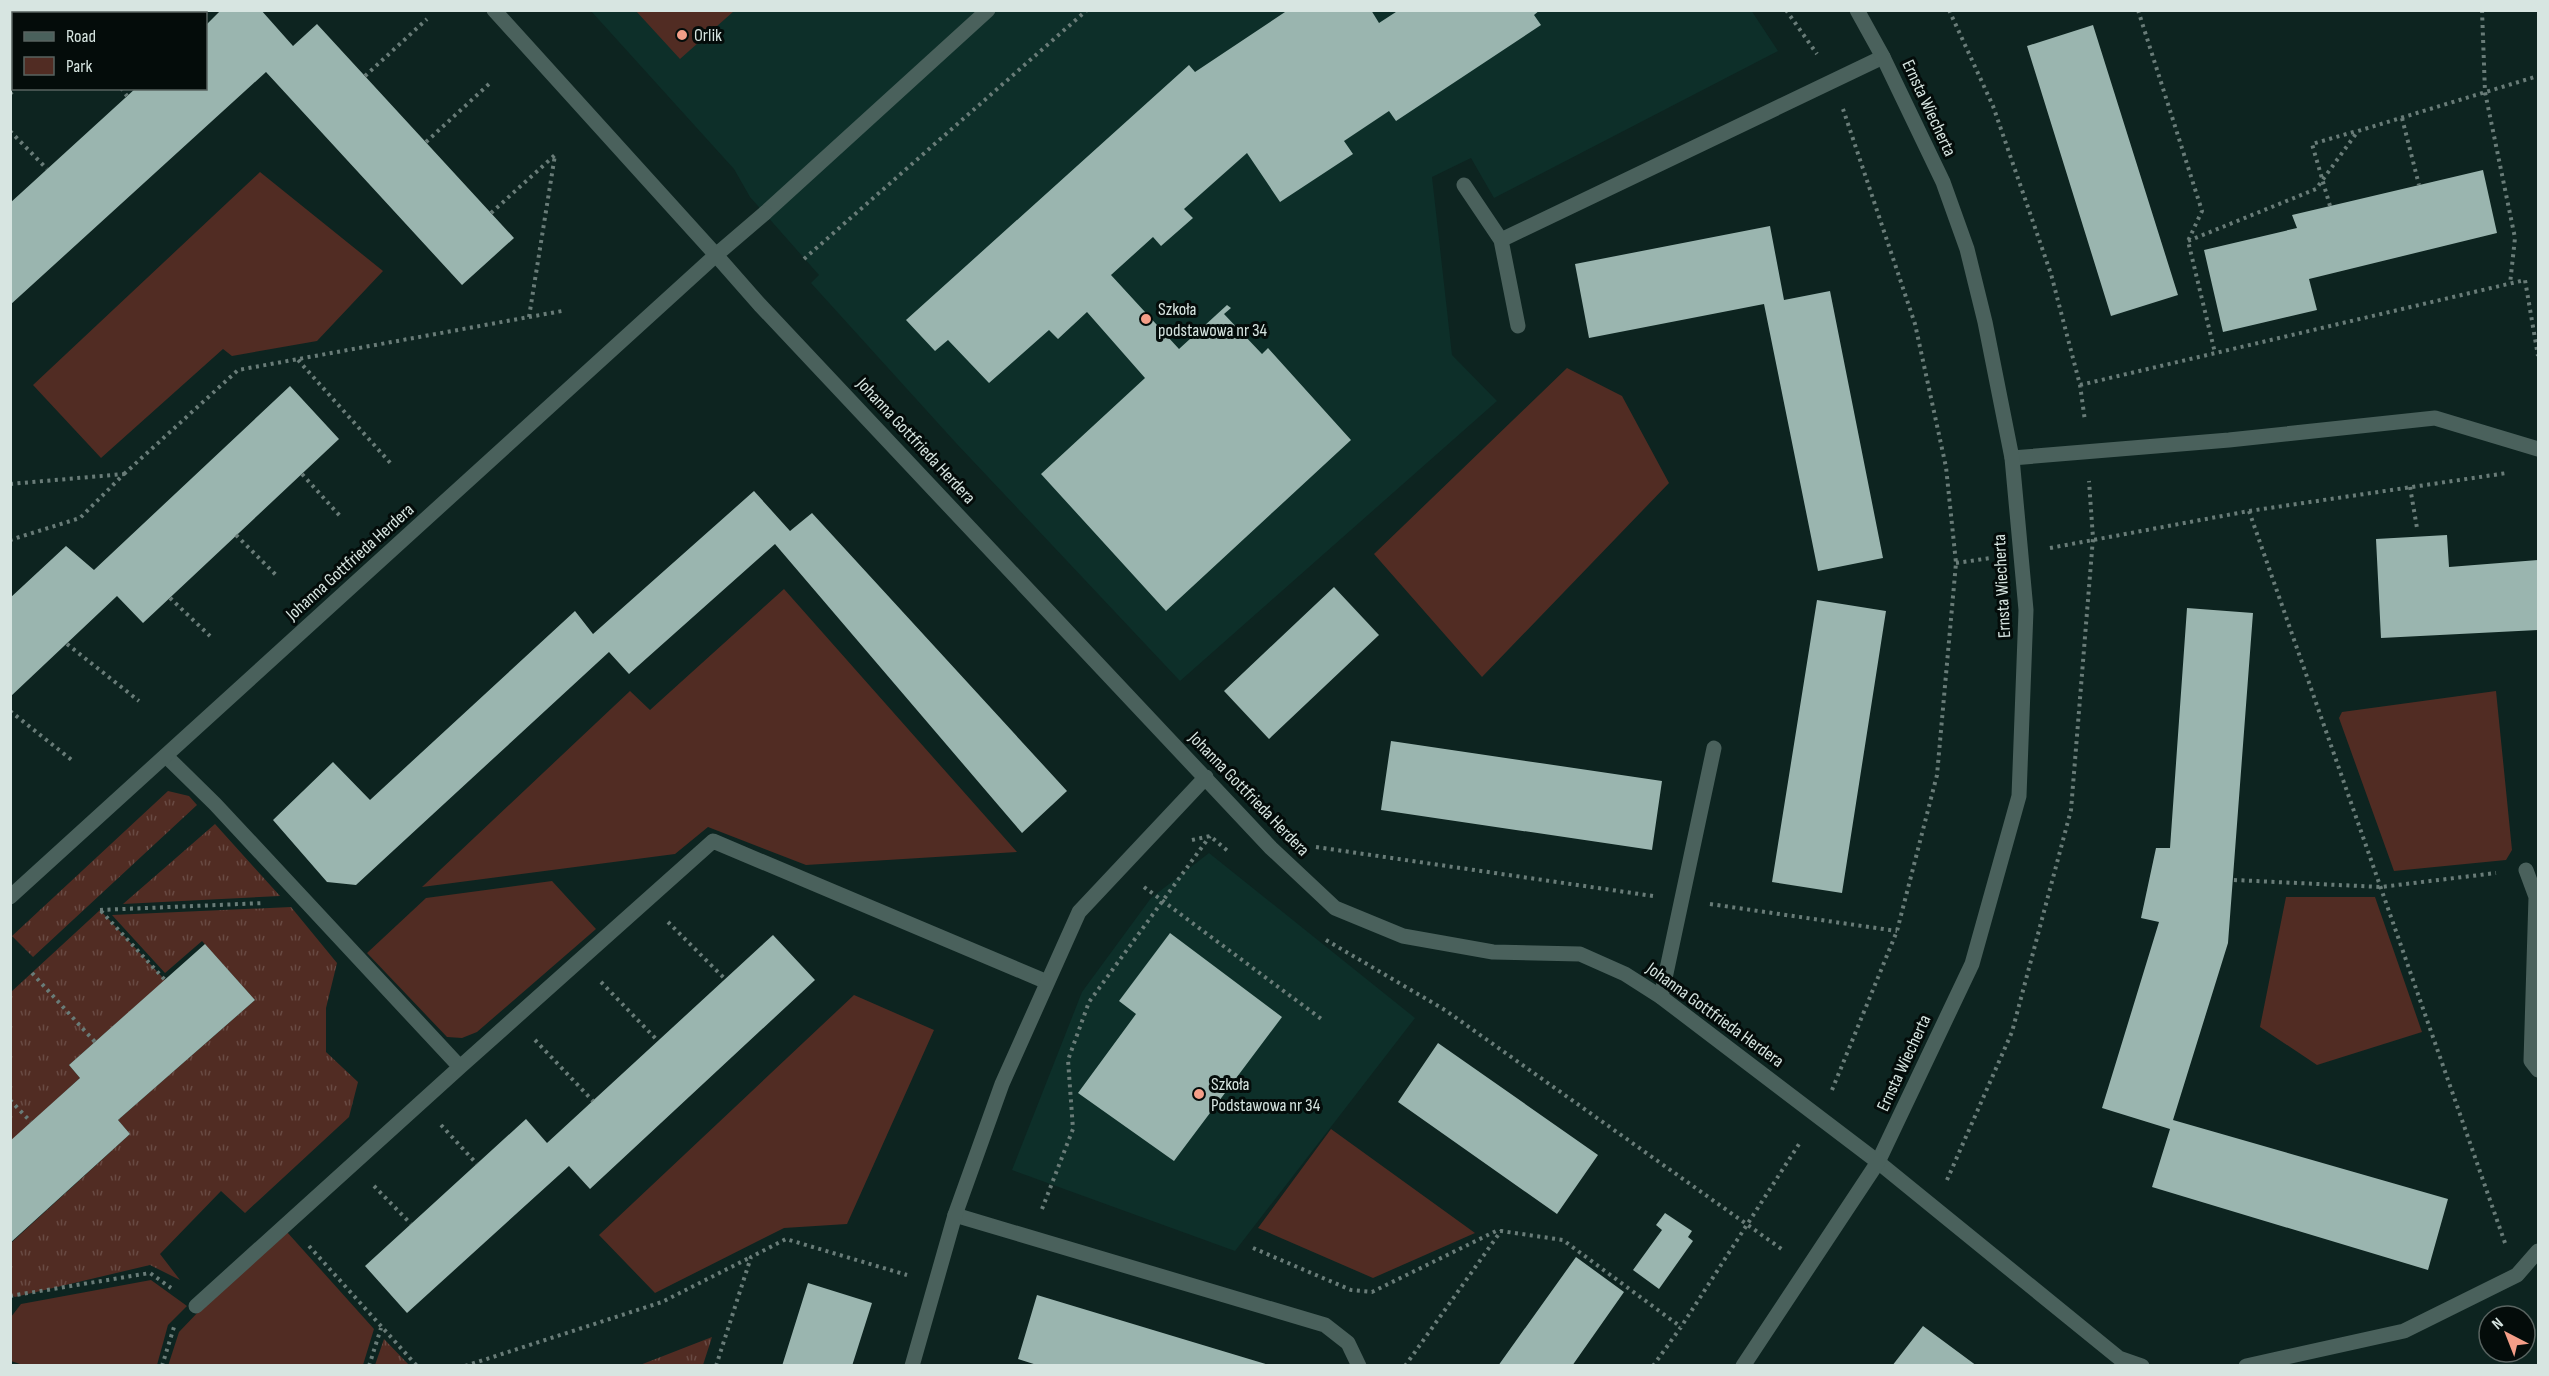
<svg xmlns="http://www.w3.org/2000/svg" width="2549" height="1376" font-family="'Sofia Sans Condensed',sans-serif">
<defs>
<pattern id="grass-tufts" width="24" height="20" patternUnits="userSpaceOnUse" patternTransform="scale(1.5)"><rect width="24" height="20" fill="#512c23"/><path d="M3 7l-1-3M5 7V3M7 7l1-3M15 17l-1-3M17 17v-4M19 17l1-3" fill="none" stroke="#694a43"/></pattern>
</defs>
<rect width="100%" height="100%" fill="#0d2420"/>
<path fill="#0d2f29" d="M1751 10 1778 51 1494 198 1471 158 1432 177 1452 355 1497 401 1180 681 956 443 811 283 819 275 750 197 734 169 591 11Z
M1209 853 1415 1018 1235 1251 1012 1170 1082 992 1151 898Z"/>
<path fill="url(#grass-tufts)" d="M168 791 189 796 197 805 33 957 12 936Z
M215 824 280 896 123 904Z
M291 907 337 963 326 1008V1052L358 1082 349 1117 245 1213 221 1191 160 1254 180 1280 150 1265 15 1297 11 1295V1243L130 1134 118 1120 255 1000 202 941 165 973 112 915Z
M100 910 165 980 69 1065 80 1078 11 1141V992Z
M712 1337 703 1365H640Z
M384 1339 409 1365H375Z"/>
<path fill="#512c23" d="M636 11H734L680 59Z
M260 172 383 271 317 341 232 356 223 349 101 458 33 385Z
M1567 368 1622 396 1669 483 1482 677 1374 554Z
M784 589 1017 852 806 865 708 827 675 854 422 887 630 691 650 710Z
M2496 691 2512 850 2506 860 2394 871 2339 718 2342 712Z
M552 881 596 929 477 1032 462 1038 447 1037 367 953 426 898Z
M2286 897H2375L2422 1032 2317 1065 2260 1027Z
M854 995 934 1030 847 1224 784 1228 655 1293 599 1235Z
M1331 1129 1475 1233 1373 1278 1258 1228Z
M287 1232 374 1329 363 1365 168 1366 179 1332 200 1310Z
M151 1280 187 1306 168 1325 157 1365 26 1366 11 1361V1317L21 1304Z"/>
<path fill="#9ab5af" d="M221 10H261L293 46 317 24 514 238 462 285 266 72 10 305V203L136 88H206V25Z
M1288 10H1371L1379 23 1399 10H1540L1534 15 1541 25 1396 121 1389 111 1344 141 1353 154 1280 202 1247 153 1184 209 1193 218 1161 246 1153 237 1111 275 1179 349 1227 305 1231 308 1224 314 1262 354 1268 348 1351 440 1166 611 1041 474 1145 378 1087 312 1058 339 1049 330 989 383 948 340 935 351 906 320 1189 65 1195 72Z
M2093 25 2178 295 2111 316 2027 46Z
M2483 170 2497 233 2309 279 2317 310 2223 332 2204 250 2297 228 2292 215Z
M1770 226 1784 300 1830 291 1883 558 1818 571 1764 304 1589 338 1575 264Z
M290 386 339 439 143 623 117 596 10 697V598L66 546 94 570Z
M754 491 790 531 812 513 1067 791 1022 833 775 544 629 674 609 652 356 885 327 882 273 820 333 762 370 800 575 611 593 634Z
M2447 535 2449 567 2538 560V630L2381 638 2376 539Z
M1334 587 1379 635 1269 739 1224 691Z
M1817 600 1886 611 1842 893 1772 882Z
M2187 608 2253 613 2228 943 2173 1120 2448 1199 2428 1270 2152 1187 2170 1129 2102 1108 2159 922 2141 918 2156 848H2170Z
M1391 741 1662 781 1652 850 1381 810Z
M1170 933 1282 1017 1174 1161 1078 1093 1136 1014 1119 1001Z
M773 935 815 980 590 1189 569 1166 407 1313 365 1266 526 1119 547 1143Z
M205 944 255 1000 118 1120 130 1134 10 1243V1141L80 1078 69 1065Z
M1438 1043 1598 1155 1557 1214 1398 1102Z
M1665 1213 1692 1231 1688 1237 1693 1241 1659 1289 1633 1270 1662 1230 1656 1225Z
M1576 1257 1624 1292 1572 1366H1498Z
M808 1283 872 1303 852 1366H782Z
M1037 1295 1269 1365V1366H1040L1018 1359Z
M1923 1326 1977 1366H1892Z"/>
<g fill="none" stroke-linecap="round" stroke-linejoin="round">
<path stroke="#697c78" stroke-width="4" stroke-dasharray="3 4.5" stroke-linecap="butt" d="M168 10 171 14
M1786 10 1817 54
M1949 10 1993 106 2051 274 2080 385 2085 421
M2138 10 2202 211 2188 241 2215 353
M2482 10 2485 92 2515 238 2510 284
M100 14 103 10
M365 76 427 19
M121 88 127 96
M10 94 16 88
M2402 118 2419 185
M10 131 47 169
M426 142 489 84
M2330 206 2312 144 2357 131
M491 213 555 155
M2188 241 2316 189 2358 131 2538 76
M804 259 1087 10
M529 317 555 155
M298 360 393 466
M2080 385 2525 280 2538 356
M124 474 238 370 562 311
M302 474 340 516
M10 484 124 474 80 518 10 540
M2410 487 2417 528
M2249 511 2505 1243
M236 535 276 575
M2050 548 2249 511 2507 473
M1956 563 1991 558
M170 598 210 636
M67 644 139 701
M10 711 73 761
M1192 840 1210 836 1229 852
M1316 847 1653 896
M2234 880 2381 887 2496 873
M1144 887 1324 1021
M1710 904 1897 931
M100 910 264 903
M101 911 165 980
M668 922 725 979
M1326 940 1445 1010 1783 1250
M32 973 95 1042
M601 982 658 1041
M535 1040 593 1101
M1832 1090 1897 931 1937 775 1956 563 1946 467 1915 324 1843 109
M10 1100 31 1122
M441 1125 477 1164
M1947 1180 2012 1032 2071 810 2093 538 2089 481
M374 1186 411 1224
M1042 1209 1073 1129 1068 1060 1089 1002 1210 836
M309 1246 417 1366
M1253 1248 1351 1290 1372 1292 1496 1231H1501L1563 1240 1681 1327
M10 1296 150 1273 171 1288
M162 1366 174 1327
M369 1366 381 1328
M465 1366 662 1302 751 1257
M716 1366 751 1257 786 1239 907 1275
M1405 1366 1501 1231
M1653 1366 1681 1327 1801 1141"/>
<path stroke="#4a615c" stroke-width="15" d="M1464 185 1501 240 1883 57
M765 213 988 10
M1501 240 1518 326
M2012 458 2229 440 2435 418 2538 449
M166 756 215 804 460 1067 713 841 1047 982
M2526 870 2536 897 2531 1061 2538 1070
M1661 997 1714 748
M1878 1162 2119 1358 2142 1366
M955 1215 1325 1325 1348 1343 1359 1366
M196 1306 460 1067
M2246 1366 2404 1331 2517 1275 2538 1251"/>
<path stroke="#4a615c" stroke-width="15" d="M15 14 18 10
M765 213 716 255 760 305 1271 848 1335 908 1403 936 1493 952 1580 954 1625 974 1661 997 1878 1162
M10 897 716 255 494 10
M912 1366 955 1215 1002 1084 1079 912 1206 777
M1743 1366 1878 1162 1972 964 2019 796 2026 610 2012 458 1985 322 1967 249 1943 182 1883 57 1857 10"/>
</g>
<g fill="#f49e88" stroke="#040c0a" stroke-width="2">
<circle cx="682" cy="35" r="6"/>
<circle cx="1146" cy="319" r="6"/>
<circle cx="1199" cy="1094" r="6"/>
</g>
<g text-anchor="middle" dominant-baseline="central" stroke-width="6" stroke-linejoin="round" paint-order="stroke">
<g font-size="18" fill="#d7e5e1" stroke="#040c0a" text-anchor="start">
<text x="694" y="35">Orlik</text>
<text x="1158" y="309">Szkoła<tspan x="1158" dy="21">podstawowa nr 34</tspan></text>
<text x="1211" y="1084">Szkoła<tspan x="1211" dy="21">Podstawowa nr 34</tspan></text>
</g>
<g font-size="18" fill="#d7e5e1" stroke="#040c0a">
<text transform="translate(1929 108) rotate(65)">Ernsta Wiecherta</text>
<text transform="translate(916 441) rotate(47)">Johanna Gottfrieda Herdera</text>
<text transform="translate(350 562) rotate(-42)">Johanna Gottfrieda Herdera</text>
<text transform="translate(2002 586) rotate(-93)">Ernsta Wiecherta</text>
<text transform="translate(1249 794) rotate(46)">Johanna Gottfrieda Herdera</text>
<text transform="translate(1715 1015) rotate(36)">Johanna Gottfrieda Herdera</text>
<text transform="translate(1904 1063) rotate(-65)">Ernsta Wiecherta</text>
</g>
</g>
<rect width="2549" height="1376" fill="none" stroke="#d7e5e1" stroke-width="24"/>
<rect x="12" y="12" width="195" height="78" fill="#040c0a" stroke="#586360" stroke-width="1.5"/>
<rect x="24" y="32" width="30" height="9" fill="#4a615c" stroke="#586360" stroke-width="1.5"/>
<text x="66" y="42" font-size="18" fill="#d7e5e1">Road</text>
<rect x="24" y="57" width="30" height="18" fill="#512c23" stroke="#586360" stroke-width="1.5"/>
<text x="66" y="72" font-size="18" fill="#d7e5e1">Park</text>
<g transform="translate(2507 1334) rotate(318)"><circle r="28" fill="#040c0a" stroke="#586360" stroke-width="1.5"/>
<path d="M0-4.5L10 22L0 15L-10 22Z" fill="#f49e88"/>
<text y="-9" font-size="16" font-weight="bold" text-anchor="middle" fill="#d7e5e1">N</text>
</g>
</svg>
